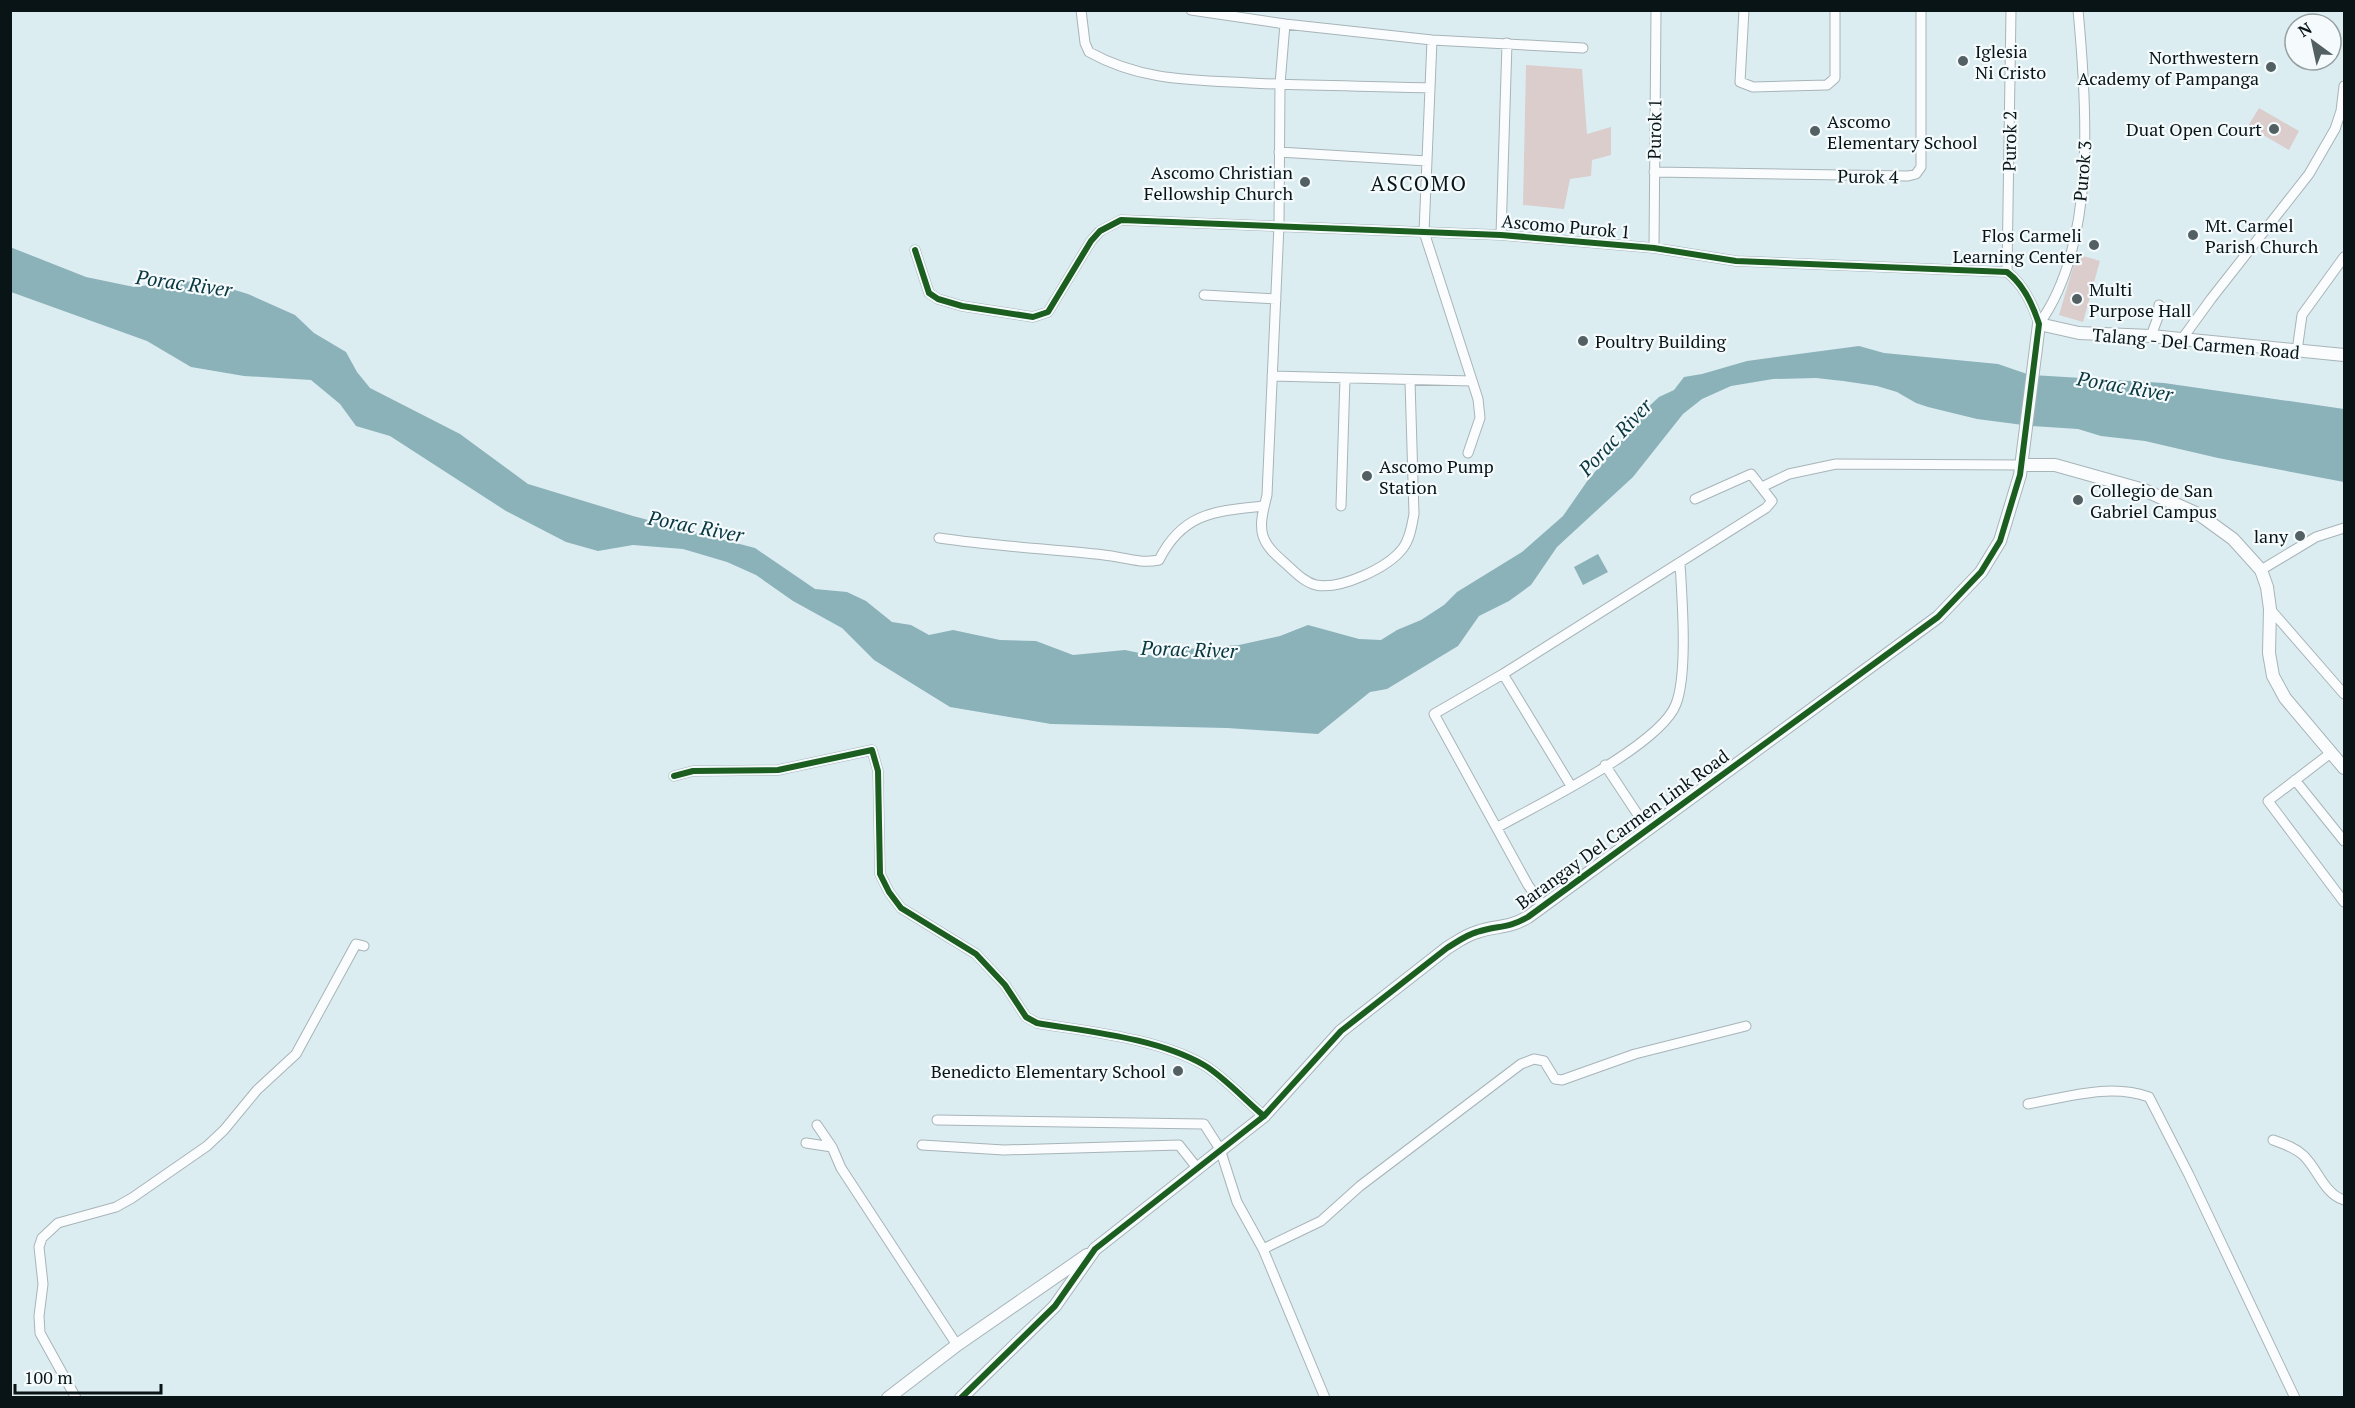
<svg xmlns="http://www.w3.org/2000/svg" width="2355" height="1408" font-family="'PT Serif',serif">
<rect width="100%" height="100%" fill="#dcedf2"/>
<path fill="#dacdcc" d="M1526 65 1582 69 1587 134 1611 127V155L1592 160 1591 176 1570 179 1564 209 1523 205Z
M2259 108 2299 131 2289 150 2248 126Z
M2077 254 2100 261 2083 322 2059 315Z"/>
<path fill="#8bb1b9" d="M10 247 86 277 134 287 172 282 205 281 248 294 295 315 314 333 346 352 357 372 370 388 460 434 528 484 633 516 755 548 815 589 847 592 866 601 892 622 911 625 929 635 953 630 1000 640 1036 641 1073 655 1125 650 1154 656 1186 649 1239 645 1280 636 1308 625 1359 639 1381 640 1397 630 1421 620 1444 605 1457 592 1522 552 1563 516 1588 480 1623 439 1644 411 1659 397 1674 390 1684 377 1702 374 1747 361 1859 346 1884 353 1998 364 2030 375 2164 383 2344 409V482L2218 458 2145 441 2101 436 2078 429 2031 426 1977 419 1928 407 1916 403 1897 392 1877 386 1843 381 1816 378 1773 379 1731 386 1702 399 1683 414 1633 477 1557 547 1531 585 1509 601 1479 616 1458 646 1387 689 1370 692 1318 734 1227 728 1051 724 950 707 874 660 842 628 793 601 756 575 727 562 683 549 633 545 598 551 566 542 506 511 390 436 356 426 340 404 311 380 244 376 191 367 147 341 11 292Z
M1598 554 1608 572 1583 585 1574 567Z"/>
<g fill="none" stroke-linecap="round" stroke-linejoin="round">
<g stroke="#a7b4b8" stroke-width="11">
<path id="minor" d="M1081 10 1085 43 1089 52C1141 81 1192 80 1250 83 1310 86 1370 86 1430 88
M1191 10 1285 24 1432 40 1583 48
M1744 10 1740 82 1753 87 1827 85 1835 78V10
M1285 24 1280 84 1279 225 1267 495C1264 508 1259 523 1263 536 1267 548 1277 556 1286 564 1295 572 1304 582 1316 585 1340 590 1388 568 1403 548 1410 539 1412 525 1414 514L1410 381
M1432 40 1424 232 1478 399 1480 418 1468 453
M1279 152 1427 161
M1654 172 1908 176 1916 174 1921 167V10
M1501 235 1507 43
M1654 248 1656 10
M915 250 929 293 938 299 962 306 1033 317 1048 312 1091 241 1100 231 1121 220 1501 235 1654 248 1736 261 2007 272
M2007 272 2011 10
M2007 272C2023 284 2033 305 2039 324
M1204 295 1276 299
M2039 324C2097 244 2087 105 2078 10
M2151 336 2158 317 2159 305
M2182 339 2211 299 2309 174 2335 129 2341 111 2344 86
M2297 351 2302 315 2344 257
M1272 376 1472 381
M1762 487 1789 474 1836 464 2022 465
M1341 506 1345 378
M939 538C994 546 1049 549 1104 555 1123 557 1140 564 1159 560 1183 512 1216 511 1264 506
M2261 570 2316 537 2344 528
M2270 609 2344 694
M1503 674 1571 786
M2332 752 2268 801 2344 902
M1605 765 1648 830
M674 776 693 771 778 770 872 750 878 771 880 874 889 892 901 908 976 954 1005 985 1026 1017 1037 1023C1090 1032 1157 1038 1204 1065 1223 1076 1246 1101 1264 1116
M2295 780 2344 841
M1498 827C1539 804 1661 745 1676 704 1688 673 1682 598 1680 563
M1543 906 1528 885 1434 714 1503 674 1766 508 1772 501 1751 474 1695 499
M2028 1104C2068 1097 2110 1083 2149 1097L2189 1175 2295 1398
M937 1120 1204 1124 1220 1149 1237 1202 1263 1249 1325 1398
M817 1125 832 1147
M2273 1140C2284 1144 2294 1147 2303 1155 2318 1169 2324 1194 2344 1200
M806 1143 832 1147 841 1168 957 1345
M922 1145 1004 1150 1179 1145 1198 1169
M1263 1249 1321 1221 1360 1186 1521 1064 1534 1059 1544 1061 1555 1079 1562 1080 1635 1054 1746 1026
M76 1398 40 1333 39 1316 43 1284 39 1247 42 1238 58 1223 116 1207 132 1198 207 1146 224 1130 257 1090 296 1054 356 944 364 946"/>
</g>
<g stroke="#a7b4b8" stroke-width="14">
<path id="tertiary" d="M2022 465H2055L2144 490 2200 515 2233 539 2261 570 2267 587 2270 609 2269 653 2273 676 2285 698 2344 768
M888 1398 957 1345 1087 1255
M961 1398 1055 1306 1095 1249 1264 1116 1341 1031 1447 948C1457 942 1466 935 1477 932 1498 925 1507 929 1528 917L1938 617 1981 572 2000 541 2020 475 2039 324 2079 333 2151 336 2344 355"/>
</g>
<use href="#minor" stroke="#fafcfd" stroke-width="9"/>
<use href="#tertiary" stroke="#fafcfd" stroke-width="12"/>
<g stroke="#f5fbfd" stroke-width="10">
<path id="cycleway" d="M915 250 929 293 938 299 962 306 1033 317 1048 312 1091 241 1100 231 1121 220 1501 235 1654 248 1736 261 2007 272C2023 284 2033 305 2039 324L2020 475 2000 541 1981 572 1938 617 1528 917C1507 929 1498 925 1477 932 1466 935 1457 942 1447 948L1341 1031 1264 1116 1095 1249 1055 1306 961 1398
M674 776 693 771 778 770 872 750 878 771 880 874 889 892 901 908 976 954 1005 985 1026 1017 1037 1023C1090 1032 1157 1038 1204 1065 1223 1076 1246 1101 1264 1116"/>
</g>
<use href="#cycleway" stroke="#1b5e20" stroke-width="6"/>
</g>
<g fill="#526063" stroke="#f5fbfd" stroke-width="2">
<circle cx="1963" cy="61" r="6"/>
<circle cx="2271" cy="67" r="6"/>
<circle cx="2274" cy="129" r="6"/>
<circle cx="1815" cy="131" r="6"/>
<circle cx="1305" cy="182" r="6"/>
<circle cx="2193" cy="235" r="6"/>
<circle cx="2094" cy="245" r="6"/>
<circle cx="2077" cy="299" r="6"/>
<circle cx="1583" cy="341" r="6"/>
<circle cx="1367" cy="476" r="6"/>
<circle cx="2078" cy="500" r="6"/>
<circle cx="2300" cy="536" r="6"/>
<circle cx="1178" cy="1071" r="6"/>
</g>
<g text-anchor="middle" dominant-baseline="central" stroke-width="4.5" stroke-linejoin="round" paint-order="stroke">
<g font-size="18" fill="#081416" stroke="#f5fbfd" text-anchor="start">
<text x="1975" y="51">Iglesia<tspan x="1975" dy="21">Ni Cristo</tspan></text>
<text x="2259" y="57" text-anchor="end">Northwestern<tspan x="2259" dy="21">Academy of Pampanga</tspan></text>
<text x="1827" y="121">Ascomo<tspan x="1827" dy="21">Elementary School</tspan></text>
<text x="2262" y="129" text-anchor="end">Duat Open Court</text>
<text x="1293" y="172" text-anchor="end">Ascomo Christian<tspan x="1293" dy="21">Fellowship Church</tspan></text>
<text x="2205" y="225">Mt. Carmel<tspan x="2205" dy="21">Parish Church</tspan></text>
<text x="2082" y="235" text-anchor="end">Flos Carmeli<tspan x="2082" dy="21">Learning Center</tspan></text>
<text x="2089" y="289">Multi<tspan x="2089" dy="21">Purpose Hall</tspan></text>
<text x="1595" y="341">Poultry Building</text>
<text x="1379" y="466">Ascomo Pump<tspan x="1379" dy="21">Station</tspan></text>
<text x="2090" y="490">Collegio de San<tspan x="2090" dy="21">Gabriel Campus</tspan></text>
<text x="2288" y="536" text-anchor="end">lany</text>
<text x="1166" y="1071" text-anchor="end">Benedicto Elementary School</text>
</g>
<g font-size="18" fill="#081416" stroke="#f5fbfd">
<text transform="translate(1654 129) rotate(-89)">Purok 1</text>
<text transform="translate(2009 141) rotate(-89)">Purok 2</text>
<text transform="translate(2082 171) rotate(-85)">Purok 3</text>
<text transform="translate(1868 176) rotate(1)">Purok 4</text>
<text transform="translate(1566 226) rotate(5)">Ascomo Purok 1</text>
<text transform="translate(2196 343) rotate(5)">Talang - Del Carmen Road</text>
<text transform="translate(1622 829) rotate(-36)">Barangay Del Carmen Link Road</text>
</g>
<g font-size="20" font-style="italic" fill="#08373f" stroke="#f5fbfd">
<text transform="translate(184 283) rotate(8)">Porac River</text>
<text transform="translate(2125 386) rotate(10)">Porac River</text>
<text transform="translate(1615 437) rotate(-47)">Porac River</text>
<text transform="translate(696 526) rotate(11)">Porac River</text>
<text transform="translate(1189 649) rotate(2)">Porac River</text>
</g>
<g font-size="21" letter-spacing="1.5" fill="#081416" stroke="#f5fbfd">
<text x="1419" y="183">ASCOMO</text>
</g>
</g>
<rect width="2355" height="1408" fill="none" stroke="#081416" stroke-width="24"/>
<g transform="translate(2313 42) rotate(327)"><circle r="28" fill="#f5fbfd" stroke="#969fa1" stroke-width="1.5"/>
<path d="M0-4.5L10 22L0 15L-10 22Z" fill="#526063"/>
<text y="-9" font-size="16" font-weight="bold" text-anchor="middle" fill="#081416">N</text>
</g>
<path d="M15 1384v9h146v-9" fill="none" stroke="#081416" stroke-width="3"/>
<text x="24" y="1384" font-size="18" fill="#081416" stroke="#f5fbfd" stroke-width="4.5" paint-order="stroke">100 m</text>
</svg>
